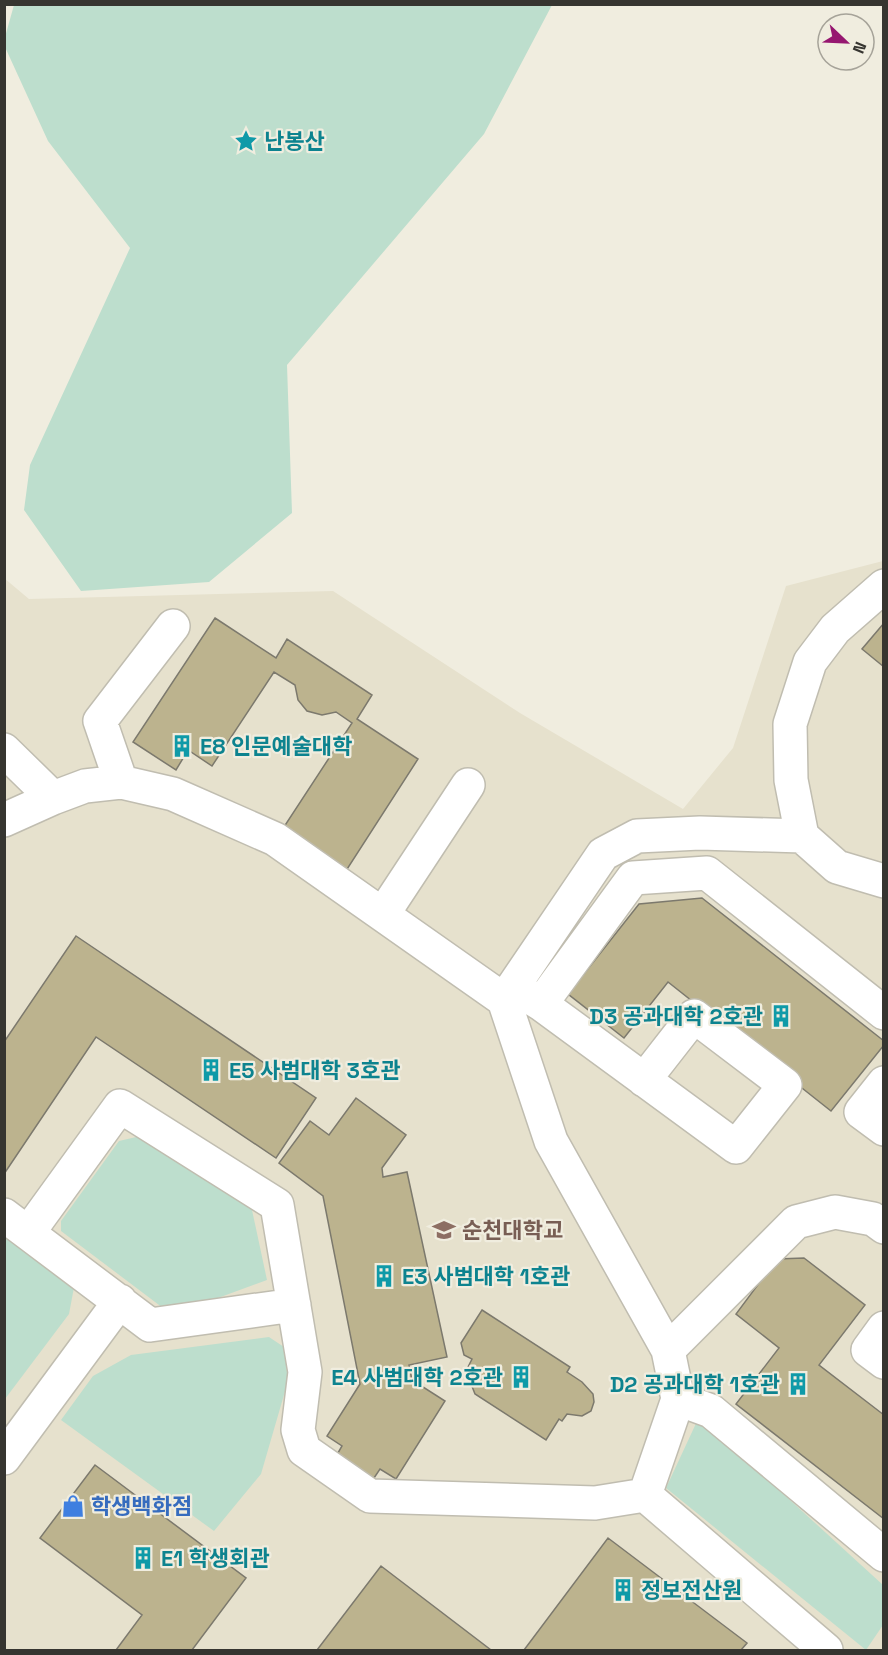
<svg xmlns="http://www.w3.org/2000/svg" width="888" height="1655" font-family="'Space Grotesk','Noto Sans KR',sans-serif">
<rect width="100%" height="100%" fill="#f0eddf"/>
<path fill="#e6e1cd" d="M883 561V1650H5L4 578 29 599 333 591 520 713 683 809 733 748 786 586Z"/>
<path fill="#bddecd" d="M14 5H552L484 134 287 365 292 513 209 582 81 591 24 510 30 465 130 248 48 141 5 47V37Z
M145 1135 252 1210 267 1280 177 1313 167 1311 61 1231V1221L119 1141Z
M4 1228 75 1282 69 1314 5 1399Z
M269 1337 284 1347 288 1381 261 1474 214 1531 61 1420 93 1376 131 1355Z
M699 1417 883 1585V1625L866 1650 666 1488Z"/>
<path fill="#bcb38e" stroke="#7c796d" stroke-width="1.5" d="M215 618 276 658 287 639 372 695 357 719 418 759 342 877 278 836 352 723 336 712 322 715 307 711 298 700 295 685 274 672 212 766 188 750 176 770 133 742Z
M884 623V667L862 649Z
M702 898 884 1041V1045L831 1111 668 982 624 1038 568 994 639 904Z
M76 936 316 1098 276 1158 96 1037 4 1174V1042Z
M356 1098 406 1135 382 1168 383 1177 407 1172 447 1357 409 1365 412 1380 445 1401 396 1479 380 1469 372 1481 335 1458 342 1446 327 1436 360 1384 323 1196 279 1163 310 1121 329 1135Z
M804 1258 865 1305 819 1365 884 1415V1519L736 1404 779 1348 736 1314 777 1259Z
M482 1310 570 1367 567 1372 582 1382 593 1394 594 1402 591 1411 582 1416 567 1414 562 1421 559 1419 546 1440 475 1394 466 1371 472 1359 464 1355 461 1343Z
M95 1465 246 1578 192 1650H116L142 1615 40 1538Z
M608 1538 747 1643 741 1650H524Z
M381 1566 491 1650H317Z"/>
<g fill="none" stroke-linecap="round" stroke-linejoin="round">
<g stroke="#c0bdb0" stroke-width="36">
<path id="minor" d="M4 750 53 798
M121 782 100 721 173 626
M4 820 53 798 85 786 121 782 173 794 275 839 504 1000 551 1141 668 1350 678 1399 645 1495 826 1650
M802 836 791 780 790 724 810 662 835 629 884 586
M383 914 468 785
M522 992 541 1004 633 878 707 873 884 1013
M504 1000 603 854 637 836 700 833 802 836 837 867 884 881
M541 1004 736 1147 785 1085 694 1016 644 1080
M884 1083 861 1112 884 1129
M4 1215 150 1325 294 1305
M28 1233 120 1106 277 1205 305 1372 298 1430 304 1450 370 1496 595 1503 645 1495
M884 1328 868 1350 884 1362
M668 1350 796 1222 835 1212 873 1219 884 1227
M678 1399 711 1411 884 1555
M4 1458 120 1301"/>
</g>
<use href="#minor" stroke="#fff" stroke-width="33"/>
</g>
<defs>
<g id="sight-bare" transform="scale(1.8)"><path d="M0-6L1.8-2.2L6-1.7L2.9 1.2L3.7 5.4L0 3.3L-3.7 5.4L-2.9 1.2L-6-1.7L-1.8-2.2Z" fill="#0f9aa8" stroke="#f0eddf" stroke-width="2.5" paint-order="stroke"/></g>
<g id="building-bare" transform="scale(1.8)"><path d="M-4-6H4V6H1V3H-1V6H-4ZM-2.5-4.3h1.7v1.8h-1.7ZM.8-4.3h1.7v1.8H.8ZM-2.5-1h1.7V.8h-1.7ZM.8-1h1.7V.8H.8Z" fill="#0f9aa8" stroke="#f0eddf" stroke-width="2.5" paint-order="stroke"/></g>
<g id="university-bare" transform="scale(1.8)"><path d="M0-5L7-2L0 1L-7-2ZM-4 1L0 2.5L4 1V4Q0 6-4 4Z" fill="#8d6e63" stroke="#f0eddf" stroke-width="2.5" paint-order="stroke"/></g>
<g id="shop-bare" transform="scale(1.8)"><path d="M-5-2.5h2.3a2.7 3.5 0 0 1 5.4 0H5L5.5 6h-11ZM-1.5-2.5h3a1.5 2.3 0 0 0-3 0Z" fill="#3f7fe0" stroke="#f0eddf" stroke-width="2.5" paint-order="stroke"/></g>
</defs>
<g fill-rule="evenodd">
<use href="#sight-bare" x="246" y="141"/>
<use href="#building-bare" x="182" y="746"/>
<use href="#building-bare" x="781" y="1016"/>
<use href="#building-bare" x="211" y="1070"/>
<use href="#university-bare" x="444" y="1230"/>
<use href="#building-bare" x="384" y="1276"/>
<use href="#building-bare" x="521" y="1377"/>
<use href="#building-bare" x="798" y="1384"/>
<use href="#shop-bare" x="73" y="1506"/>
<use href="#building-bare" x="143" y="1558"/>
<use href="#building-bare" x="623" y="1590"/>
</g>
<g text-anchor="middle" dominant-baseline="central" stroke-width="4.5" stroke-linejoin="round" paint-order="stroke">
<g font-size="22" font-weight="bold" fill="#0d838f" stroke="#f0eddf" text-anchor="start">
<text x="264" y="141">난봉산</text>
<text x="200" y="746">E8 인문예술대학</text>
<text x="763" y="1016" text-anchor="end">D3 공과대학 2호관</text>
<text x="229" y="1070">E5 사범대학 3호관</text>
<text x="402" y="1276">E3 사범대학 1호관</text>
<text x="503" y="1377" text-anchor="end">E4 사범대학 2호관</text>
<text x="780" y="1384" text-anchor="end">D2 공과대학 1호관</text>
<text x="161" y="1558">E1 학생회관</text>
<text x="641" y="1590">정보전산원</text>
</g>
<g font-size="22" font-weight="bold" fill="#785e54" stroke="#f0eddf" text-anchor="start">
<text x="462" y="1230">순천대학교</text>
</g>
<g font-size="22" font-weight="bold" fill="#366cbe" stroke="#f0eddf" text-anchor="start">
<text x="91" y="1506">학생백화점</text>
</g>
</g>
<rect width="888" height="1655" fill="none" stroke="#363530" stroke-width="12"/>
<g transform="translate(846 42) rotate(113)"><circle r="28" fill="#f0eddf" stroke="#a6a399" stroke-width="1.5"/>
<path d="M0-4.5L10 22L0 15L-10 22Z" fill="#961770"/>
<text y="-9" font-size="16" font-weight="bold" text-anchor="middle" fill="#363530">N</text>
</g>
</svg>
